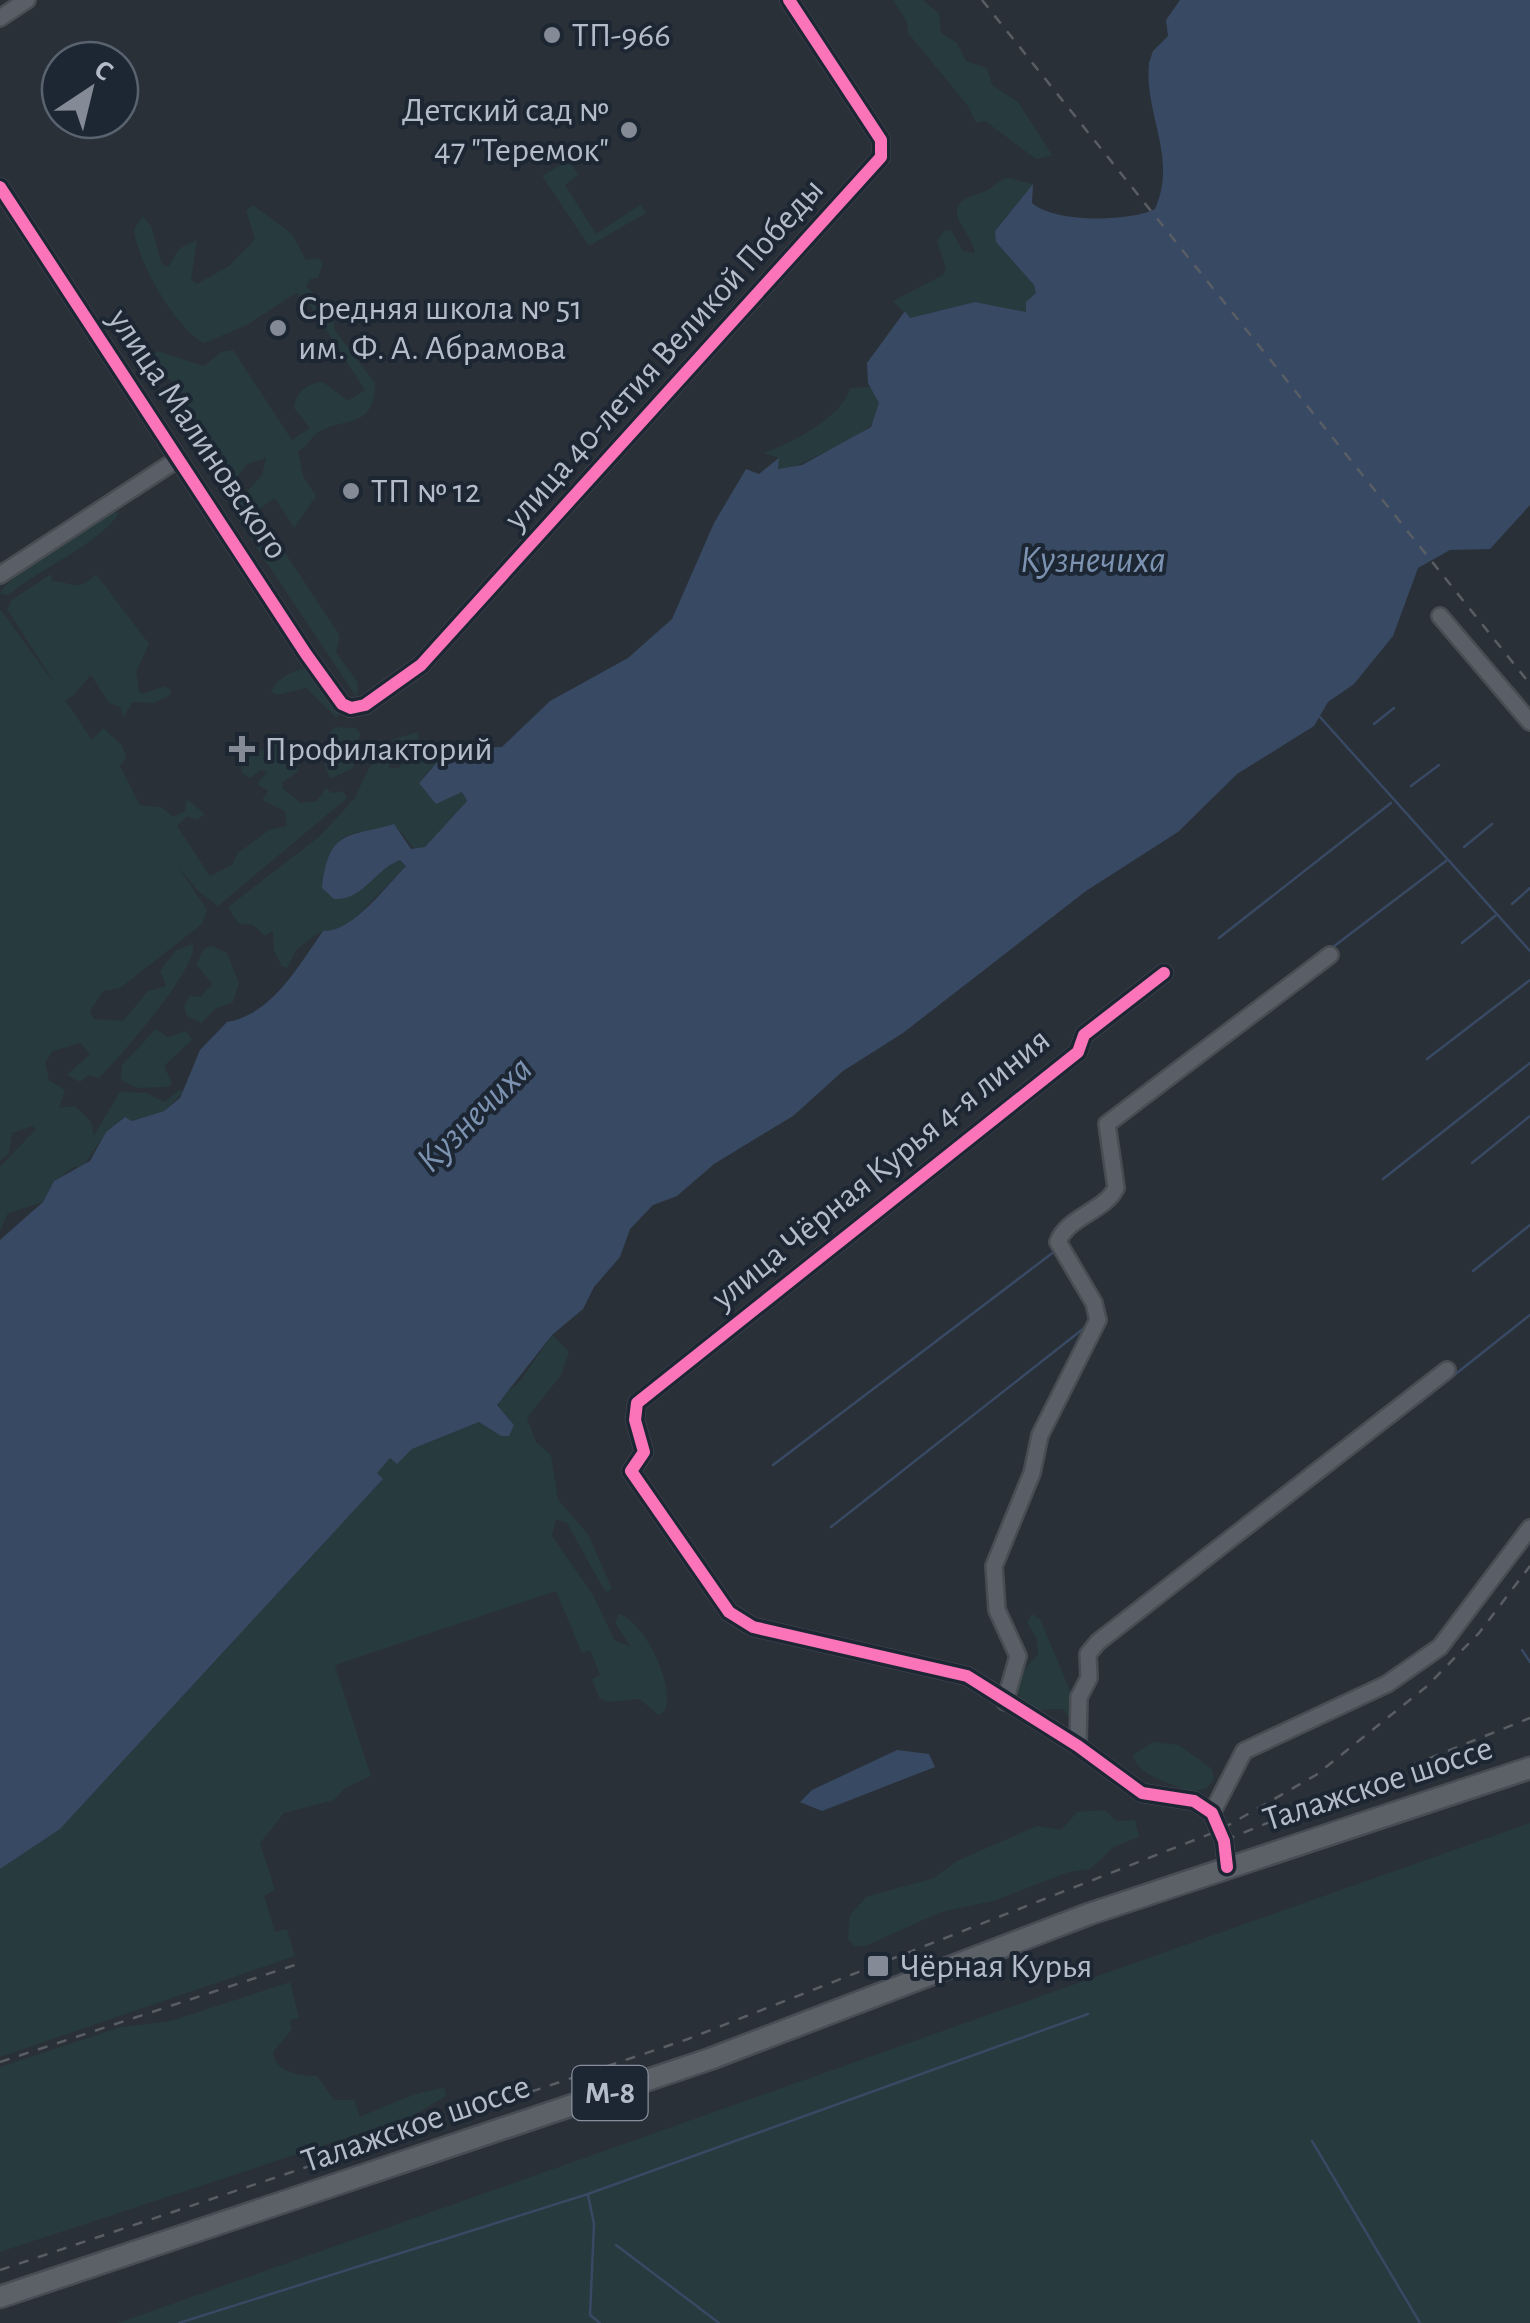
<svg xmlns="http://www.w3.org/2000/svg" width="1530" height="2323" font-family="'Alegreya Sans',sans-serif">
<rect width="100%" height="100%" fill="#2a3038"/>
<path fill="#273a3e" d="M893 0H923L939 14 941 33 957 43 966 61 987 68 992 85 1018 102 1052 155 1036 159 985 121 976 123 968 106 908 33 907 22Z
M569 160 578 175 565 185 596 234 641 204 646 213 589 246 542 176Z
M1008 178 1033 184 997 228 996 242 1034 285 1036 293 1026 312 975 302 910 318 893 301 943 275 946 268 937 241 944 231 951 230 963 251 975 253C970 226 933 207 981 193 992 190 997 180 1008 178Z
M253 205 292 234 306 260 319 258 323 263 318 278 310 279 306 287 334 310V329L375 383C375 433 339 415 315 435 308 441 307 447 298 451L303 476 316 496 294 528 275 498 257 510 340 636 336 652 358 683 357 698 231 509 262 475 266 458 247 464 231 485H220L198 453 191 414 179 386 144 363 158 351 204 366 221 352 233 350 292 440 310 428 294 408C296 392 307 383 323 382L348 401 365 390 306 299 296 293 247 325 204 343C176 329 136 260 134 229L143 216 151 226 162 265 168 267 180 248 197 240 191 280 197 284 229 266 255 239 246 211Z
M871 387 880 403 877 420 853 439 785 471 777 467 779 458 763 453C790 444 843 417 850 388Z
M111 511 119 513C100 544 38 569 9 595L0 594C8 573 87 529 111 511Z
M51 574 52 581C72 582 79 593 96 574L149 644 136 672 139 691 142 694 165 686 171 690 170 695 154 703 133 702 123 717 120 707 109 703 91 675 73 696 65 700 92 740 103 728 122 745 126 758 120 766 140 805 161 807 173 817 185 811 187 799 205 814 196 820 188 816 177 826 210 876 232 865 238 853 269 830 287 826 285 811 262 800 268 791 257 784 267 772 261 770 250 778 242 773 240 762 286 737 297 754 292 753 290 758 297 762 298 772 282 782 283 789 301 803 317 801 326 788 332 793 343 791 347 798 218 906 198 891 178 866 207 910 202 924 120 988 103 991 90 1011 94 1019 123 1021 148 991 166 986 160 971 176 950 193 944C199 967 119 1058 99 1078L88 1075 80 1082 67 1075 90 1054 81 1043 53 1051 45 1062 49 1080 65 1090 59 1108 75 1106 91 1122 94 1135 120 1092 147 1093 164 1102 179 1090 184 1092 164 1111 131 1121 124 1117 106 1132 83 1167 79 1170 76 1166 54 1181 43 1202 8 1213 0 1231V1167L36 1129 32 1126 12 1133 9 1153 0 1161V609L57 687 7 609 12 600Z
M311 669 341 709 337 718 306 688 277 695 271 692C276 679 296 667 311 669Z
M335 727 356 728 360 734 353 768 330 779 324 762 335 749 330 732Z
M418 732V745L391 756 389 768H398L419 750 439 743 448 750C441 763 427 769 419 783L432 796 462 792 467 801 425 847 416 851 397 828C333 834 330 832 334 899 360 901 377 868 400 859L407 865 351 922 334 932 318 933 296 950 287 968 282 966 274 951 273 931 265 936 253 925 238 923 228 907 320 836 354 799 369 768 394 739Z
M212 946 227 953 239 983 233 1002 215 1009 201 1023 187 1016 184 1006 190 996 201 997 212 984 196 964 204 949Z
M156 1029 167 1037 186 1031 192 1040 164 1066 172 1083 168 1087 137 1088 121 1080 122 1065Z
M552 1335 569 1352 561 1375 527 1418 536 1442 551 1455 558 1500 588 1534 612 1589 607 1592 603 1588 567 1523 556 1519 552 1536 593 1595 615 1641 631 1647 615 1623 619 1614C645 1622 677 1688 664 1712L658 1715 640 1699 608 1702 599 1698 592 1679 600 1675 590 1650 582 1653 556 1591 341 1663 335 1666 371 1776 345 1788 334 1800 284 1813 260 1843 275 1890 264 1896 275 1932 287 1929 295 1956 0 2057V1869L60 1829 382 1480 376 1473 390 1458 397 1464 412 1449 479 1422 501 1436 510 1419 499 1408 498 1400 520 1381Z
M1032 1614 1040 1619 1074 1700 1071 1720 1063 1709 1035 1710 1019 1697 1017 1678 1038 1654 1037 1639 1027 1622Z
M1153 1742 1179 1745 1212 1769 1214 1779 1207 1788 1191 1792C1171 1783 1136 1775 1133 1755Z
M1098 1810 1106 1811 1116 1821 1135 1820 1139 1837 1114 1847 1090 1869 1069 1872 993 1901 941 1912 865 1946H854L848 1939 850 1915 866 1897 934 1878 957 1861 1037 1826 1061 1830 1077 1812Z
M1530 1823V2323H118Z
M290 1982 299 2018 290 2020 292 2029 273 2052C274 2072 301 2076 317 2076L334 2100H354L360 2117C391 2104 411 2093 444 2088L446 2096 413 2116 0 2252V2067L121 2027 171 2021Z"/>
<path fill="#384963" d="M1180 0H1530V505L1490 549 1450 550 1418 568 1393 636 1354 684 1328 702 1314 726 1237 774 1178 832 1086 891 903 1033 843 1071 793 1116 714 1164 677 1196 653 1205 630 1229 620 1257 594 1287 583 1309 552 1335 497 1405 514 1425 509 1436H501L479 1422 412 1449 397 1464 390 1458 377 1473 383 1479 60 1829 0 1869V1240L43 1202 54 1181 90 1161 106 1132 125 1117 132 1121 164 1111 180 1098 200 1050 227 1022C271 1015 298 967 323 931 352 933 387 885 406 866L400 860C375 869 363 901 334 899L322 888C329 827 349 838 394 824L411 849 425 847 467 801 462 792 436 804 419 783 448 750 462 756 480 748 502 747 550 701 628 658 672 619 714 523 746 469 759 474 779 458 778 469 802 465 871 427 879 403 868 383 867 363 905 311 910 318 975 302 1026 312V302L1036 293 1034 285 996 242 995 231 1033 184 1032 203C1054 223 1129 222 1155 209 1178 157 1144 115 1149 63L1153 51 1168 36 1166 20Z
M897 1750 929 1754 935 1767 822 1811 800 1802 812 1790Z"/>
<g fill="none" stroke-linecap="round" stroke-linejoin="round">
<path stroke="#384963" stroke-width="2.5" d="M1320 717 1530 951
M1374 724 1394 708
M1411 786 1439 765
M1464 847 1492 824
M1512 904 1530 888
M1219 938 1391 803
M1462 943 1495 916
M1333 947 1446 861
M1427 1059 1530 980
M1472 1163 1530 1116
M1383 1179 1530 1063
M1473 1271 1530 1225
M1414 1407 1530 1315
M773 1465 1055 1251
M831 1527 1088 1325
M1522 1650 1530 1662
M1312 2141 1420 2323
M588 2195 594 2224 590 2315 600 2323
M616 2245 719 2323
M179 2323 588 2194 1088 2014"/>
<g stroke="#484c53" stroke-width="20">
<path id="minor" d="M0 18 27 0
M0 187 306 654 342 704 351 708 365 705 421 665 881 157V140L789 0
M0 575 178 459
M1440 616 1530 722
M1164 973 1084 1035 1078 1052 637 1403 635 1420 644 1452 631 1471 729 1612 753 1627 967 1676 1078 1746 1142 1793 1194 1801 1212 1813 1224 1841 1227 1867
M1005 1702 1018 1656 997 1610 994 1566 1032 1473 1040 1435 1098 1320 1094 1303 1058 1242C1068 1216 1104 1212 1116 1188L1107 1124 1330 955
M1078 1746 1079 1697 1089 1678 1088 1654 1098 1642 1447 1370
M1212 1813 1244 1751 1387 1684 1440 1647 1530 1528"/>
</g>
<g stroke="#484c55" stroke-width="25">
<path id="major" d="M0 2297 710 2059 1089 1914 1530 1768"/>
</g>
<use href="#minor" stroke="#5a5e66" stroke-width="15"/>
<use href="#major" stroke="#5c6168" stroke-width="20"/>
<path stroke="#595d64" stroke-width="2.5" stroke-dasharray="10 10" stroke-linecap="butt" d="M982 0 1530 684
M1225 1840 1530 1718
M0 2062 295 1965
M0 2270 688 2039 1220 1830 1316 1775 1426 1687 1479 1633 1530 1566"/>
<g stroke="#1d2633" stroke-width="19">
<path id="cycleway" d="M0 187 306 654 342 704 351 708 365 705 421 665 881 157V140L789 0
M1164 973 1084 1035 1078 1052 637 1403 635 1420 644 1452 631 1471 729 1612 753 1627 967 1676 1078 1746 1142 1793 1194 1801 1212 1813 1224 1841 1227 1867"/>
</g>
<use href="#cycleway" stroke="#fb73b8" stroke-width="12"/>
</g>
<g fill="#848b96" stroke="#1d2633" stroke-width="4">
<circle cx="552" cy="35" r="10"/>
<circle cx="629" cy="130" r="10"/>
<circle cx="278" cy="328" r="10"/>
<circle cx="351" cy="491" r="10"/>
<path d="M237 734h10v10h10v10h-10v10h-10v-10h-10v-10h10z"/>
<rect x="866" y="1954" width="24" height="24" rx="5"/>
</g>
<g text-anchor="middle" dominant-baseline="central" stroke-width="8" stroke-linejoin="round" paint-order="stroke">
<rect fill="#1d2633" stroke="#878f9c" stroke-width="2.5" x="572.5" y="2066" width="75" height="54" rx="8"/>
<g font-size="32" font-weight="bold" fill="#b4bcc9">
<text x="610" y="2093">М-8</text>
</g>
<g font-size="35" fill="#b4bcc9" stroke="#1d2633" text-anchor="start">
<text x="572" y="35">ТП-966</text>
<text x="609" y="110" text-anchor="end">Детский сад №<tspan x="609" dy="40">47 "Теремок"</tspan></text>
<text x="298" y="308">Средняя школа № 51<tspan x="298" dy="40">им. Ф. А. Абрамова</tspan></text>
<text x="371" y="491">ТП № 12</text>
<text x="264" y="749">Профилакторий</text>
<text x="900" y="1966">Чёрная Курья</text>
</g>
<g font-size="35" fill="#b4bcc9" stroke="#1d2633">
<text transform="translate(664 354) rotate(-48)">улица 40-летия Великой Победы</text>
<text transform="translate(198 434) rotate(56)">улица Малиновского</text>
<text transform="translate(881 1169) rotate(-39)">улица Чёрная Курья 4-я линия</text>
<text transform="translate(1378 1784) rotate(-18)">Талажское шоссе</text>
<text transform="translate(416 2124) rotate(-19)">Талажское шоссе</text>
</g>
<g font-size="38" font-style="italic" fill="#7c92b1" stroke="#1d2633">
<text x="1093" y="561">Кузнечиха</text>
<text transform="translate(475 1115) rotate(-45)">Кузнечиха</text>
</g>
</g>
<g transform="translate(90 90) rotate(35)"><circle r="48" fill="#1d2633" stroke="#59626f" stroke-width="2.5"/>
<path d="M0-8L18 38L0 25L-18 38Z" fill="#848b96"/>
<text y="-15" font-size="28" font-weight="bold" text-anchor="middle" fill="#b4bcc9">С</text>
</g>
</svg>
